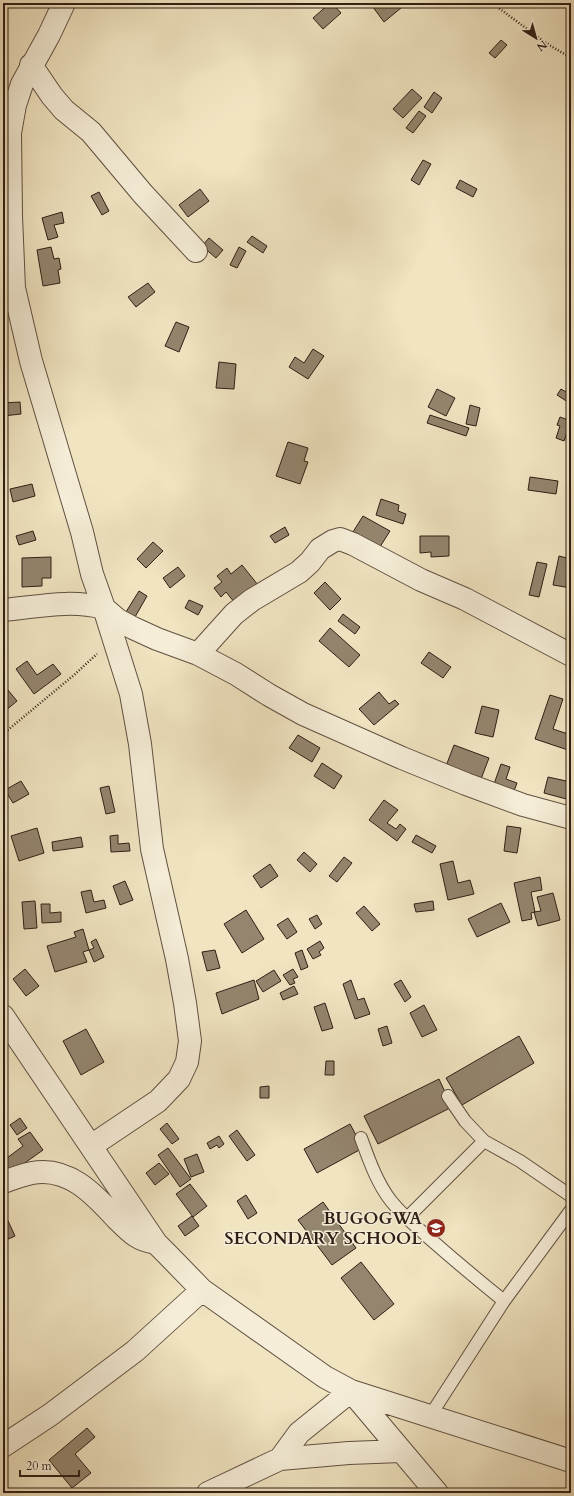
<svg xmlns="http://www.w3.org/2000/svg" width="574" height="1496" font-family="Cardo,serif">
<rect width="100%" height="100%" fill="#f0e4c1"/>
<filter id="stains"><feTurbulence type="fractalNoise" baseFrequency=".005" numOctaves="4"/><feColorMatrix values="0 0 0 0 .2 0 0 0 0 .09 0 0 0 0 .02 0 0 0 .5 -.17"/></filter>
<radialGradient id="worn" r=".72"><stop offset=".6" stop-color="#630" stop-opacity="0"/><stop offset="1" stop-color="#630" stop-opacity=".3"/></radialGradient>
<path fill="#94856e" stroke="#301e15" d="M330 3H332L341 13 323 29 313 18Z
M370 3H407L384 22Z
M501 40 507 45 495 58 489 53Z
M412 89 422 98 403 118 393 109Z
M434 92 442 98 432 113 424 107Z
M419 111 426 116 413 133 406 128Z
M423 160 431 164 419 185 411 180Z
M460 180 477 189 473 197 456 188Z
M200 189 209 201 188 217 179 205Z
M99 192 109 211 102 215 91 196Z
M62 212 64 223 54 225 58 237 48 240 42 218Z
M252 236 267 246 263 253 247 242Z
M209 238 223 250 216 258 202 246Z
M51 247 54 259 59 258 61 269 58 270 60 283 43 286 37 250Z
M239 247 246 251 237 268 230 265Z
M148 283 155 292 136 307 128 297Z
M176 322 189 327 179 352 165 346Z
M313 349 324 356 308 379 289 367 295 357 304 363Z
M219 362 236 364 234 389 216 388Z
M437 389 455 398 446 416 428 407Z
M561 389 571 395V404L557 395Z
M20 402 21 414 3 416V403Z
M470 405 480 408 476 426 466 424Z
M430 415 469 428 466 436 427 423Z
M560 417 571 421 564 441 556 438 560 426 557 425Z
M288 442 308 448 304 461 308 462 300 484 276 476Z
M530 477 558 481 556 494 528 490Z
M32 484 35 496 13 502 10 489Z
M381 499 399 505 398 511 406 514 403 524 376 515Z
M363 516 390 531 378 550 351 535Z
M285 527 289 535 275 543 270 536Z
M33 531 36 540 19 545 16 536Z
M420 536H449V556L431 557V552L420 553Z
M153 542 163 551 146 568 137 559Z
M559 556 571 559V588L553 585Z
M51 557V578H42V586L22 587V558Z
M537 562 547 564 539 597 529 595Z
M242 565 258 585 235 603 226 592 221 597 214 588 222 582 217 576 227 568 231 574Z
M178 567 185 576 170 588 163 578Z
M325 582 341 599 330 610 314 593Z
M139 591 147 596 135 617 126 612Z
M189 600 203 606 198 615 185 608Z
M343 614 360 627 355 634 338 621Z
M330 628 360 655 349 667 319 641Z
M429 652 451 667 443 678 421 663Z
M27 661 37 675 53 664 61 674 34 694 16 669Z
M571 680V695L566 693Z
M3 684 17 701 5 711 3 709Z
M379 692 389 704 395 700 399 704 374 725 359 709Z
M550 695 563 699 553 729 571 735V751L535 739Z
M482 706 499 710 493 737 475 733Z
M298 735 320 748 312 762 289 748Z
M454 745 489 758 481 779 446 766Z
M322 763 342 776 334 789 314 776Z
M501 764 510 767 506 779 517 783 514 791 494 784Z
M548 777 571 782 570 800 544 793Z
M21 781 29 794 13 803 5 790Z
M109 786 115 812 106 814 100 788Z
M384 800 398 810 387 823 396 829 400 824 406 829 397 841 369 820Z
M507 826 521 828 517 853 504 851Z
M37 828 44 853 19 861 11 836Z
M118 835V844L129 843 130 851 111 852 110 836Z
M416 835 436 846 432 853 412 842Z
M81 837 83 847 53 851 52 842Z
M304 852 317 864 310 872 297 860Z
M344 857 352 863 337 882 329 876Z
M453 861 458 883 470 880 474 894 448 900 440 864Z
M270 864 278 876 261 888 253 876Z
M540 877 542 890 531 892 535 912 531 913 532 919 522 921 514 883Z
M125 881 133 900 120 905 113 886Z
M91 890 94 902 104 900 106 908 86 913 81 892Z
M553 893 560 920 538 926 534 912 541 911 537 897Z
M35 901 37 928 24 929 22 902Z
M433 901 434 910 416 912 414 904Z
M501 903 510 922 477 937 468 919Z
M41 904H50V913L61 912V922L42 923Z
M364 906 380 924 372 931 356 913Z
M246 910 264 939 242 953 224 924Z
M317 915 322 924 315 929 309 919Z
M288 918 297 932 287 939 277 925Z
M83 929 89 950 83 952 87 962 55 972 47 946 76 937 74 932Z
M96 939 104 957 94 962 89 950 94 948 91 942Z
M320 941 324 948 319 952 321 955 313 959 307 949Z
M215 950 220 968 207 971 202 952Z
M302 950 308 967 301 970 295 953Z
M25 969 39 986 26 996 13 979Z
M293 969 298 977 293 979 295 983 290 985 283 975Z
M274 970 281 981 263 992 256 981Z
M254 980 259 999 222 1014 216 993Z
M351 980 358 1000 364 998 370 1014 355 1019 343 984Z
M401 980 411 997 405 1002 394 984Z
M294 986 298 994 283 1000 280 993Z
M325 1003 333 1028 322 1031 314 1007Z
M424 1005 437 1030 422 1037 410 1013Z
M387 1026 392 1043 383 1046 378 1029Z
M86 1029 104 1062 81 1075 63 1041Z
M519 1036 534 1063 462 1105 446 1078Z
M326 1061H334V1075H325Z
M439 1079 452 1107 378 1144 364 1116Z
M269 1086V1098H260V1087Z
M20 1118 27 1128 17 1135 10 1125Z
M167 1123 179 1139 172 1144 160 1129Z
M350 1124 363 1148 317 1173 304 1149Z
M237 1130 255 1155 247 1161 229 1136Z
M30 1132 43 1150 5 1177 3 1174V1161L23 1146 18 1139Z
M219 1136 224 1144 219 1148 217 1145 210 1149 207 1143Z
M168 1148 191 1179 180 1187 158 1155Z
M197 1154 204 1172 191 1177 184 1159Z
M159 1163 169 1174 155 1185 146 1173Z
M190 1184 207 1206 193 1217 176 1194Z
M246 1195 257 1213 248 1219 237 1201Z
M323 1202 356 1248 332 1265 298 1220Z
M3 1210 15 1236 4 1241 3 1240Z
M192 1216 199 1226 185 1236 178 1226Z
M361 1262 394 1304 374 1320 341 1278Z
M87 1428 95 1437 75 1454 91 1473 72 1488 49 1460Z"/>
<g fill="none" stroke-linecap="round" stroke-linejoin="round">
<g stroke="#605040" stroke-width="14">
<path id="lane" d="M448 1096 465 1121 484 1141 520 1161 571 1196
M361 1138C369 1160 377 1183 391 1201 402 1215 416 1226 429 1238 453 1259 478 1280 504 1301
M407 1218 484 1141
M430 1416 504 1301 571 1210"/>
</g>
<g stroke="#605040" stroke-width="24">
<path id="street" d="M64 3 49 35 22 84 15 105 10 133 11 216 14 288 31 361 82 532 92 574 104 608 118 620 133 628 157 639 198 654 236 674 269 695 303 714 402 758 466 784 523 805 571 818
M31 65 52 96 64 110 91 132 143 194 196 251
M3 610C37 607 70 599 104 608L131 694 140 744 152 849 177 959 185 1003 190 1041 187 1062 179 1079 158 1101 91 1146
M198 654 234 614 252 600 299 572 310 562 320 549 333 541 340 539 353 544 421 580 465 599 571 655
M3 1016 156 1243 167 1254 202 1290 325 1377 351 1391 571 1461
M3 1182C12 1179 22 1175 32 1173 68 1166 94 1194 116 1218 130 1232 137 1240 156 1243
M3 1446 50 1415 135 1351 202 1290
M280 1459 299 1433 351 1391 437 1493
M208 1493 280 1459 349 1453 401 1451"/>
</g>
<path stroke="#301e15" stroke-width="2.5" stroke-dasharray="1 2" stroke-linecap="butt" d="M492 3 546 43 571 58
M3 734 74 675 97 654"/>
<use href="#lane" stroke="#f5edd7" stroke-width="12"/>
<use href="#street" stroke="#f5edd7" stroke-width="22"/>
</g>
<defs>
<g id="school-disc" transform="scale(1)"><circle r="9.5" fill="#8f2418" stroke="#f5edd7"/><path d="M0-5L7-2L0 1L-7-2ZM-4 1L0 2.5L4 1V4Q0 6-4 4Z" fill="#fff"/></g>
</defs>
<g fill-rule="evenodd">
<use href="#school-disc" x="436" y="1228"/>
</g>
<g text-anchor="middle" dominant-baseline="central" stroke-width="3" stroke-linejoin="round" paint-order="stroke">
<g font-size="17" font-weight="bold" fill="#301e15" stroke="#f5edd7" text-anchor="end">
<text x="422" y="1218">BUGOGWA<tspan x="422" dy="20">SECONDARY SCHOOL</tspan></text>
</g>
</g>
<rect width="574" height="1496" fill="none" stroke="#f0e4c1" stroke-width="16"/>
<rect x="4" y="4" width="566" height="1488" fill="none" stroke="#301e15" stroke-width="2"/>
<rect x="8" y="8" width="558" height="1480" fill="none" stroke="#301e15"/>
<g transform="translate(536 38) rotate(143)" stroke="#f5edd7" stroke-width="3" paint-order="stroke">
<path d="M0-3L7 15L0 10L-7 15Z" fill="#301e15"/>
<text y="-6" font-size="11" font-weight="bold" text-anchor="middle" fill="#301e15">N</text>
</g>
<path d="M20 1470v6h59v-6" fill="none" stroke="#301e15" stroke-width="2"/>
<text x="26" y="1470" font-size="12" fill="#301e15" stroke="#f5edd7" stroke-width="3" paint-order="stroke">20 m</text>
<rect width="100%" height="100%" filter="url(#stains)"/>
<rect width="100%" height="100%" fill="url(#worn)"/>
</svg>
